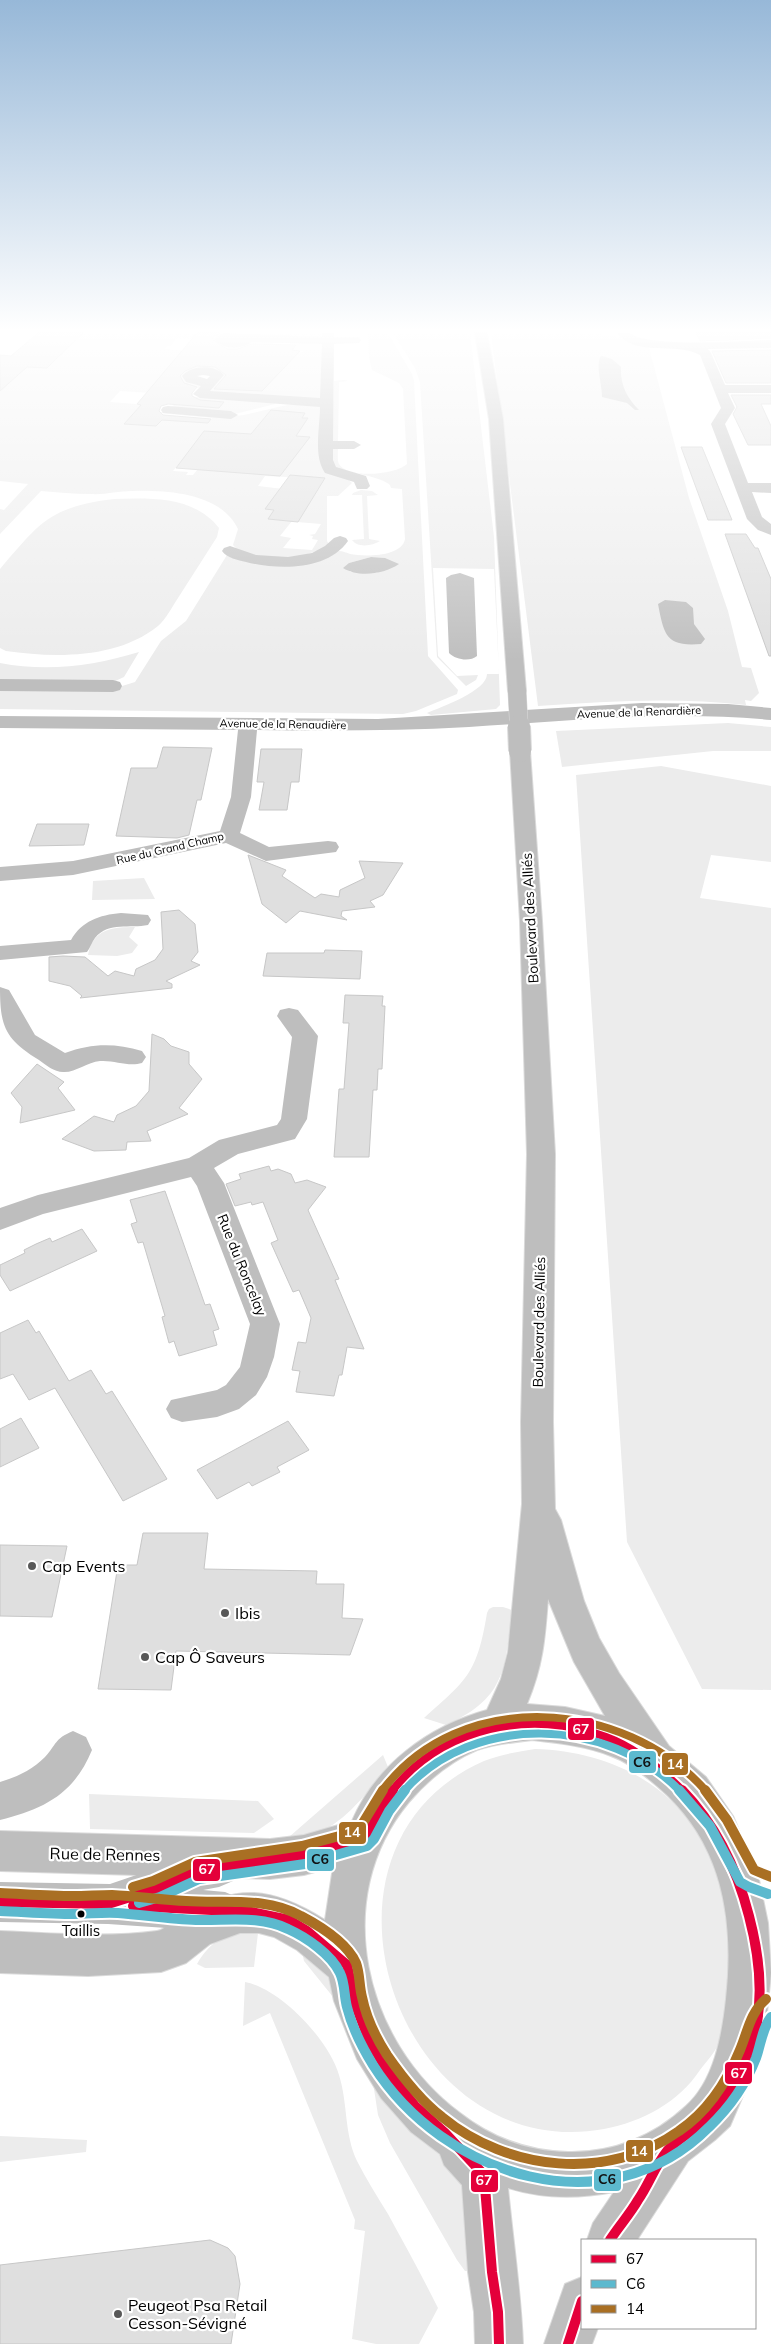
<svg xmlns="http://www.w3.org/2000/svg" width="771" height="2344" font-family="Mulish,sans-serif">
<rect width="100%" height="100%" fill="#fff"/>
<path fill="#ececec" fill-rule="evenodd" d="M43 333H323L322 337 317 339C298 339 227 328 216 340 225 349 243 345 253 339L322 344 323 395 319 399 309 400 210 394 209 392 221 375C212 367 196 368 186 375L188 380 204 384 201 388H188L182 395 120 391 110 402 148 405 141 412H135L125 423 156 426 164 417 175 418 173 420 208 423 212 418 160 413 161 412C185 414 211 417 235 416 260 414 296 397 320 406L322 414C321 429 313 467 330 474 338 476 347 477 352 483L338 496H327V541L330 546C304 557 254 571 233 545L238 529C221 493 167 490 132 491 118 491 104 495 91 494 74 494 57 492 41 491L0 534V509L4 510 28 484 0 481V391L13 379 1 378 14 366 47 368 60 356 28 353 24 357H16ZM177 338 199 339 193 345 207 346 199 348 194 354 222 355 224 351 242 353 247 348H252L251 350 269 351 274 342 296 344 290 350 305 351 298 353 294 357 261 354 252 362 274 365 272 367H268L253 383 268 384 261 386 257 391 225 387 227 384H232L247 368 232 367 234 365H240L244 359 218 358 214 363 195 361 190 366 174 362 180 353 186 351 164 349 167 346H171ZM270 411 304 413 302 418H308L306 421 290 419 287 428H300L293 436 309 438 307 440H301L297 445 258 441 249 452 263 453 255 461 272 463 270 465H263L259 470 222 466 219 471 198 469 193 475H186L188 472 173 471 182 460 188 457 232 462 240 450H226L235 442 218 440 220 438H227L231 433 270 437 278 426H265L272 415H267ZM265 476 288 477 287 479C299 478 310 476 324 478L318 488 295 486 292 490 258 486ZM278 495 305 497 299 506 294 507 298 508 296 511 302 512 297 522 321 524 315 534 309 535 313 536 312 539 318 540 312 550 283 548 291 538 280 536 292 521 268 519 277 510 266 509Z
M368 333H388L412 374 414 381 428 656 458 690 457 694 416 711 403 714 0 709V687H119L135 682 161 641 186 621 227 555C261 570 283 562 317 555 324 554 332 550 339 551 343 551 347 553 350 554 364 557 402 557 405 539L402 489 391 488 390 485C384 478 346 471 334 467L332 459V448H338C338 453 337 460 339 464 348 479 396 475 407 464L403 389 399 383 372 370 369 357ZM371 557 385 558 377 573 350 572 349 563Z
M393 333H470L494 537 500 705 496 709 431 715 427 713C441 707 487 691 487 674H499L494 569 433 568 438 656 457 676 478 675 476 680 466 686 437 657 420 382 415 368Z
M491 333H603L604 336 622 337 648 344 689 498 728 611 742 667 751 668 759 693 751 701 745 700 746 705C676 697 608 701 538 706Z
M345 380 348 381 339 382 338 441 332 442 334 381Z
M196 397 271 401 275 404 235 414 228 411 172 407 178 400 192 401Z
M361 490 372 491 378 495 367 496 369 539 380 541C372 546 358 548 352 540L364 539 362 495H352L353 493Z
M114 499C151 498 194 496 219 528L217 537C204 557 191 578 178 598 172 607 166 619 158 626 117 659 55 658 6 651L0 648V569C40 522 50 507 114 499Z
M139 652 124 677 111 683 0 682V663C47 672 94 666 139 652Z
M728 723 771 727V751H713L562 767 556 731Z
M661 766 771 786V862L711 855 700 898 771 908V1690L702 1689 627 1542 576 775Z
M144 878 155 899 92 900 93 881Z
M135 927 129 937 138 945 132 953 117 956 88 955C93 929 112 927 135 927Z
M493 1607H503L512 1610C505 1669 506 1698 446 1725L424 1718C468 1679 477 1673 487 1613L489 1609Z
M535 1749C601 1751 662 1777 699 1834 704 1842 711 1850 714 1859 720 1875 722 1894 726 1910 729 1925 739 1952 738 1967 736 1984 726 2025 720 2041 716 2051 707 2061 700 2070 679 2102 642 2122 604 2129 397 2166 289 1847 484 1761 501 1754 518 1752 535 1749Z
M383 1755 388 1767C368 1792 341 1828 309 1836 303 1838 295 1837 289 1837Z
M89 1794 258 1801 274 1819 254 1833 90 1829Z
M244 1930 258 1933 254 1967 205 1968 197 1964C210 1942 221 1937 244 1930Z
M300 1943H311L464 2173 476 2272 465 2271 457 2260 390 2143 378 2115 372 2076 346 2013 304 1961Z
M245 1982C281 1989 329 2040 339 2075 348 2104 344 2133 357 2161 366 2179 377 2196 388 2214 405 2245 422 2276 438 2308L419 2344H376L352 2339 365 2231 354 2229 355 2220 270 2013 243 2026Z
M0 2136 87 2140 86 2152 0 2162Z"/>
<path fill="#bfbfbf" d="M602 356 612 359 621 367C620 385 627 398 639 410H635L627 403 602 397C602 383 596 370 600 357Z
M371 557 385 558 399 564C384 574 359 578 343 568L349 563Z
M460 573 474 578 477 656C470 662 456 660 449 653L446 578 451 575Z
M665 600 686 602 693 608 694 624 705 639 701 644C666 647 664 635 658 604Z"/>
<path fill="#dfdfdf" stroke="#c7c7c7" d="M38 333H83L47 368 27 367 0 391V355L11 356Z
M197 333H220L213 337V340L227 349H238L252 344 296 345 292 350 300 351 262 391 214 389 226 375 215 367 197 366 185 371 180 376 184 383 197 387 192 393V396L200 400 224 402 219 408 168 404 161 406 159 411 163 415 211 419 208 423 162 420 156 426 124 424 141 405 137 404Z
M696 333H771V338L700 341Z
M771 350V383H726L712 351Z
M731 395H771V404H761L771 426V445H748L733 414 737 407Z
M271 410 305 413 302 418H308L296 436 310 437 280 476 176 468 204 431 251 434Z
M681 447H702L732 520H708Z
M290 475 325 478 298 522 268 519 274 510 265 509Z
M725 534H746L755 548H758L771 579V656H769Z
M163 747 212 748 201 800H197L189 835 177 838 116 836 131 768H157Z
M261 749H302L299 782H291L287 810H259L264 782H257Z
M37 824H89L84 845 29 846Z
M248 855 286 870 282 876 315 898 321 894 339 897 340 890 365 878 359 861 403 863 383 895 370 901 375 907 342 911 341 916 347 920 300 911 286 923 262 904Z
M179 910 195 924 198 952 191 961 200 965 166 981 172 984V988L80 998 82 996 70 986 49 981V957L63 956 85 957 108 976 115 971 134 976 136 969 155 960 163 949 161 912Z
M325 950 362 951 360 979 263 976 267 953H324Z
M345 995 383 996 382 1006H385L382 1069H378L377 1090H373L369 1157H334L339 1089H344L349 1023H343Z
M152 1034 164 1039 171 1046 189 1052V1064L202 1079 179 1108 188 1114 147 1131 151 1141 127 1142 126 1150 94 1151 62 1139 94 1116 114 1122 117 1115 136 1106 149 1091Z
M37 1064 64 1082 58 1088 75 1110 20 1123 22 1107 11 1093Z
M269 1166 271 1171 278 1169 291 1174 295 1183 307 1180 326 1187 308 1210 339 1279 335 1280 364 1349 347 1347 342 1375H339L334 1396 296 1392 300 1371 292 1370 298 1342 306 1343 311 1318 299 1290 293 1292 271 1243 278 1240 263 1202 252 1205 251 1202 235 1206 226 1184 241 1179 239 1174Z
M165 1191 205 1305 210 1304 219 1329 213 1331 217 1345 179 1356 174 1341 169 1343 162 1317 165 1316 143 1242 138 1243 131 1224 137 1222 130 1200Z
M82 1229 97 1251 10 1291 0 1275V1265L25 1253 24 1250 36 1244 50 1238 52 1242Z
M28 1320 36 1333 39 1331 69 1381 91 1370 106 1394 112 1391 167 1479 123 1501 55 1388 29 1400 13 1374 0 1379V1333Z
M21 1418 39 1448 0 1467V1429Z
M288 1421 309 1450 277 1467 280 1472 252 1486 249 1482 217 1499 197 1470Z
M143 1533H208L204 1569 317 1571 316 1584H344L342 1618 363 1619 350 1655 176 1651 171 1690 98 1689 118 1565H137Z
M0 1545 67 1546 52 1617 0 1616Z
M210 2240 228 2248 235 2256 240 2284 231 2344H0V2265Z"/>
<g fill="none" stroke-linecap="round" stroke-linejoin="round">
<g stroke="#dbdbdb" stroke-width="2">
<path id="major" d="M475 333H487L503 419 526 691 524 695 517 697 510 695 508 691 489 419Z
M520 745 527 747 530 751 542 921 555 1154 553 1422 555 1509 561 1520 584 1601 599 1638 619 1673 669 1746 706 1777 733 1816 758 1875 768 1923 771 1973 766 2023 754 2069 748 2084 730 2126 715 2140 688 2161 637 2240H587L593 2223 614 2192C578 2199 543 2199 508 2188 513 2240 521 2292 523 2344H475L474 2312 468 2272 462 2185 444 2165 440 2154 411 2132 381 2098 357 2059 334 2001 329 1977 297 1950 274 1937 259 1933H240L210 1944 186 1963 161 1972 88 1976 0 1973V1931C52 1933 105 1938 157 1931 166 1930 173 1918 182 1914 238 1884 271 1886 325 1920L333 1867 304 1875 270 1879 0 1871V1831L270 1839 304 1835 352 1821C376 1765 429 1726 487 1710L501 1679 508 1652 522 1504 521 1422 527 1154 520 921 510 751 513 747ZM548 1599 574 1662 605 1716 565 1707 527 1704C543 1666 545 1639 548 1599ZM532 1740C558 1743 586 1746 611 1756 628 1762 643 1774 657 1786 722 1841 735 1917 726 1999 722 2036 714 2081 686 2106 653 2137 612 2153 568 2152 526 2151 492 2138 460 2113 364 2042 329 1898 409 1802 427 1781 451 1761 477 1750 495 1744 514 1742 532 1740Z
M582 2277V2328H598L592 2344H544L565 2284Z"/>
</g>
<path fill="#bebebe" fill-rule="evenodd" d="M223 333 322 337V333H334V337H359L361 340 359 343 334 344 333 441H354L361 445 354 449H333V460L336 467 366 476 370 486 367 489H357L354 482 325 473C313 456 320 427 320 407L200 398 193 394 201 386 186 382 182 376C191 365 215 364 224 375L210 391 320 398 322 344 252 342C241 350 223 350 214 339ZM203 375 210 376 207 379 197 376Z
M617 333H630C647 348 745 341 771 340V348L708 349 711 353 725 385H771V393H728L735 408 725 424 748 483H771V493L752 492 762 517 771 524V535L758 530 747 519 711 424 721 408 700 355C675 341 636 358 617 333Z
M168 406 231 411 238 415 231 419 163 413 161 410 163 407Z
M340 536 346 538 348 541C327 571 278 570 246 562 238 560 227 558 222 551L224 548 230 546 256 555 288 557 312 553 325 546 334 538Z
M0 679 113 680 120 682 122 686 120 690 113 692 0 691Z
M642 703 728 704 771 708V720C669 710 570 721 469 727 398 731 328 731 257 730L251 797 240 833 269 847 328 841 336 842 339 847 336 852 266 861 226 843 73 875 0 881V867L73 861 220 831 231 797 238 730 0 728V716L378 719Z
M121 913 148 915 151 920 148 925C130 929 109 921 95 938 92 942 90 948 87 952L0 960V946L71 940C82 921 99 915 121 913Z
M0 987 9 990 35 1035 65 1053C92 1043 115 1043 142 1051L146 1057 142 1063C128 1067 115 1060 100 1061 87 1062 75 1073 63 1072 54 1072 46 1065 39 1060 5 1039 0 1027 0 987Z
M289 1008 298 1010 318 1036 307 1119 295 1139 238 1154 214 1168 224 1183 280 1324 274 1357 267 1377 256 1395 239 1409 217 1417 182 1422 171 1418 166 1409 171 1400 217 1390 226 1385 240 1367 250 1324 197 1186 191 1177 43 1214 0 1230V1208L38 1195 189 1158 219 1140 277 1125 281 1119 292 1037 277 1016 280 1010Z
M73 1731 86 1737 92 1750C74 1794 44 1809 0 1820V1782C17 1777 32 1770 45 1757 57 1744 54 1739 73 1731Z
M219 1847 233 1853 239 1867 233 1881 219 1887 203 1890 225 1892 239 1898 245 1912 239 1926 225 1932 108 1924 0 1922V1882L110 1884 154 1869 197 1851Z"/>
<use href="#major" fill="#bebebe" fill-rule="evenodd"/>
<g stroke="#dbdbdb" stroke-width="19" stroke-linecap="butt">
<path id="major-bridge-far1" d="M517 691 519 727"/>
</g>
<g stroke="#dbdbdb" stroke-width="24" stroke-linecap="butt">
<path id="major-bridge" d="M519 726 520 751"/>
</g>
<use href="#major-bridge-far1" stroke="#bebebe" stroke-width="18"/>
<use href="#major-bridge" stroke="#bebebe" stroke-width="22"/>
<g stroke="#fff" stroke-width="12">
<path id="bus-1-far1" d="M392 1791C442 1727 531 1708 606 1737 636 1748 661 1769 683 1791"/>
</g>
<g stroke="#fff" stroke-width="14">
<path id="bus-1" d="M0 1902 108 1904 156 1889 197 1871 304 1855 364 1838 393 1790
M133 1906 251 1912 289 1920 307 1931 347 1965 355 2003 369 2040 390 2075 415 2106 445 2133 484 2175 492 2272 498 2312 499 2344
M610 2240C619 2226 630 2214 638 2200 649 2184 655 2166 667 2151 679 2137 696 2130 708 2117 764 2057 769 1992 749 1916 737 1869 716 1825 682 1790
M568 2344 582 2301"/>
</g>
<g stroke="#fff" stroke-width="12">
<path id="bus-2-far1" d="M404 1791C473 1712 609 1717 680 1791"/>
</g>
<g stroke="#fff" stroke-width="14">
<path id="bus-2" d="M679 1790 710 1826 740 1882 749 1887 768 1894
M139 1903 160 1897 199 1879 305 1864 367 1846 374 1839 389 1811 405 1790
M0 1911C25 1912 49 1914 74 1914 88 1914 103 1912 118 1913 144 1915 170 1919 196 1920 227 1921 260 1915 288 1929 306 1937 332 1955 340 1973 345 1983 344 1996 347 2007 352 2027 362 2047 373 2065 443 2176 607 2230 709 2127 729 2108 746 2084 756 2058 761 2044 762 2029 771 2017"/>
</g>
<g stroke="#fff" stroke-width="12">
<path id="bus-3-far1" d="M382 1791C459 1687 624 1698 706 1791"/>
</g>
<g stroke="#fff" stroke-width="14">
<path id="bus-3" d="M705 1790 727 1820 754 1870 771 1877
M133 1887 153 1881 195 1862 302 1846 358 1831 383 1790
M0 1893C24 1894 49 1896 73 1896 86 1896 99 1895 112 1895 137 1896 161 1900 186 1901 225 1904 265 1896 301 1916 320 1926 347 1943 356 1963 360 1974 359 1986 362 1997 366 2017 376 2038 387 2055 403 2078 420 2100 442 2117 508 2171 608 2182 679 2131 707 2112 727 2082 740 2050 748 2031 750 2013 766 1999"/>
</g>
<use href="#bus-1-far1" stroke="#e4003a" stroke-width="8"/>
<use href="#bus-1" stroke="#e4003a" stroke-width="10"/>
<use href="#bus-2-far1" stroke="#5cb9ce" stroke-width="8"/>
<use href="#bus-2" stroke="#5cb9ce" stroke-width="10"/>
<use href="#bus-3-far1" stroke="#a96f23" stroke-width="8"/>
<use href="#bus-3" stroke="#a96f23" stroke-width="10"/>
</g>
<linearGradient id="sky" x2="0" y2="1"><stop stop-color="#97b8d8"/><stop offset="0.5" stop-color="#fff"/><stop offset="1" stop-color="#fff" stop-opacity="0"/></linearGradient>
<rect width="771" height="661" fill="url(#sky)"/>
<g fill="#595959" stroke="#fff" stroke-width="2">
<circle cx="32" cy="1566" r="5"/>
<circle cx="225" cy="1613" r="5"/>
<circle cx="145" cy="1657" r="5"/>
<circle cx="118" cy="2314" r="5"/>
</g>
<circle fill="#000" stroke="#fff" stroke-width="2" cx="81" cy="1914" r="4.5"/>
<g text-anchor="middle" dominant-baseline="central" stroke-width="4.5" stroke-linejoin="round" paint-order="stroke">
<g font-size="11" fill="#000" stroke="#fff">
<text transform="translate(639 712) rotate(-2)">Avenue de la Renardière</text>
<text transform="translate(283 724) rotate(1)">Avenue de la Renaudière</text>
<text transform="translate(170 848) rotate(-13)">Rue du Grand Champ</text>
</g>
<g font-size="14" fill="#000" stroke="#fff">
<text transform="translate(530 918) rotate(-93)">Boulevard des Alliés</text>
<text transform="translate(242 1265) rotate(68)">Rue du Roncelay</text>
<text transform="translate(539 1322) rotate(-89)">Boulevard des Alliés</text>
</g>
<g font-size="15" fill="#000" stroke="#fff">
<text x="81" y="1930">Taillis</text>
</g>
<g font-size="16" fill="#000" stroke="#fff" text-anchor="start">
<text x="42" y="1566">Cap Events</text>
<text x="235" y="1613">Ibis</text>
<text x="155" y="1657">Cap Ô Saveurs</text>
<text x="128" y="2305">Peugeot Psa Retail<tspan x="128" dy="18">Cesson-Sévigné</tspan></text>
</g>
<g font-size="16" fill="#000" stroke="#fff">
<text transform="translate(105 1854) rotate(1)">Rue de Rennes</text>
</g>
</g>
<g stroke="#fff" stroke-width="2">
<rect x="567" y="1717" width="28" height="24" rx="5" fill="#e4003a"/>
<rect x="628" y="1750" width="29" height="24" rx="5" fill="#5cb9ce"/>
<rect x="661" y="1752" width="28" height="24" rx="5" fill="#a96f23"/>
<rect x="338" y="1821" width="29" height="24" rx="5" fill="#a96f23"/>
<rect x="306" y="1848" width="29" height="24" rx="5" fill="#5cb9ce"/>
<rect x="192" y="1858" width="29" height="24" rx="5" fill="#e4003a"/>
<rect x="724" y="2061" width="29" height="24" rx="5" fill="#e4003a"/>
<rect x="625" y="2139" width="29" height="24" rx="5" fill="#a96f23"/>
<rect x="593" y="2168" width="29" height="24" rx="5" fill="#5cb9ce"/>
<rect x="470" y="2169" width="29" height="24" rx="5" fill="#e4003a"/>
</g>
<g font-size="14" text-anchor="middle" font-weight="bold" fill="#fff">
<text x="581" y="1734">67</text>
<text x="675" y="1769">14</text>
<text x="352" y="1837">14</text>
<text x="207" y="1874">67</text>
<text x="739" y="2078">67</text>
<text x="639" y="2156">14</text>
<text x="484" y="2185">67</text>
</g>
<g font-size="14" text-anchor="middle" font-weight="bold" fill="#111">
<text x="642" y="1767">C6</text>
<text x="320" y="1864">C6</text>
<text x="607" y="2184">C6</text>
</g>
<rect x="581" y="2239" width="175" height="90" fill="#ffffff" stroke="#999999"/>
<rect x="591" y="2255" width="25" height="8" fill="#e4003a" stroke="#999999"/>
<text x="626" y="2264" font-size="15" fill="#000000">67</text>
<rect x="591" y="2280" width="25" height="8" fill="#5cb9ce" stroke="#999999"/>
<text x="626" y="2289" font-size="15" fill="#000000">C6</text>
<rect x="591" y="2305" width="25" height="8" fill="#a96f23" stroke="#999999"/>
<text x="626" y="2314" font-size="15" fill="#000000">14</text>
</svg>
